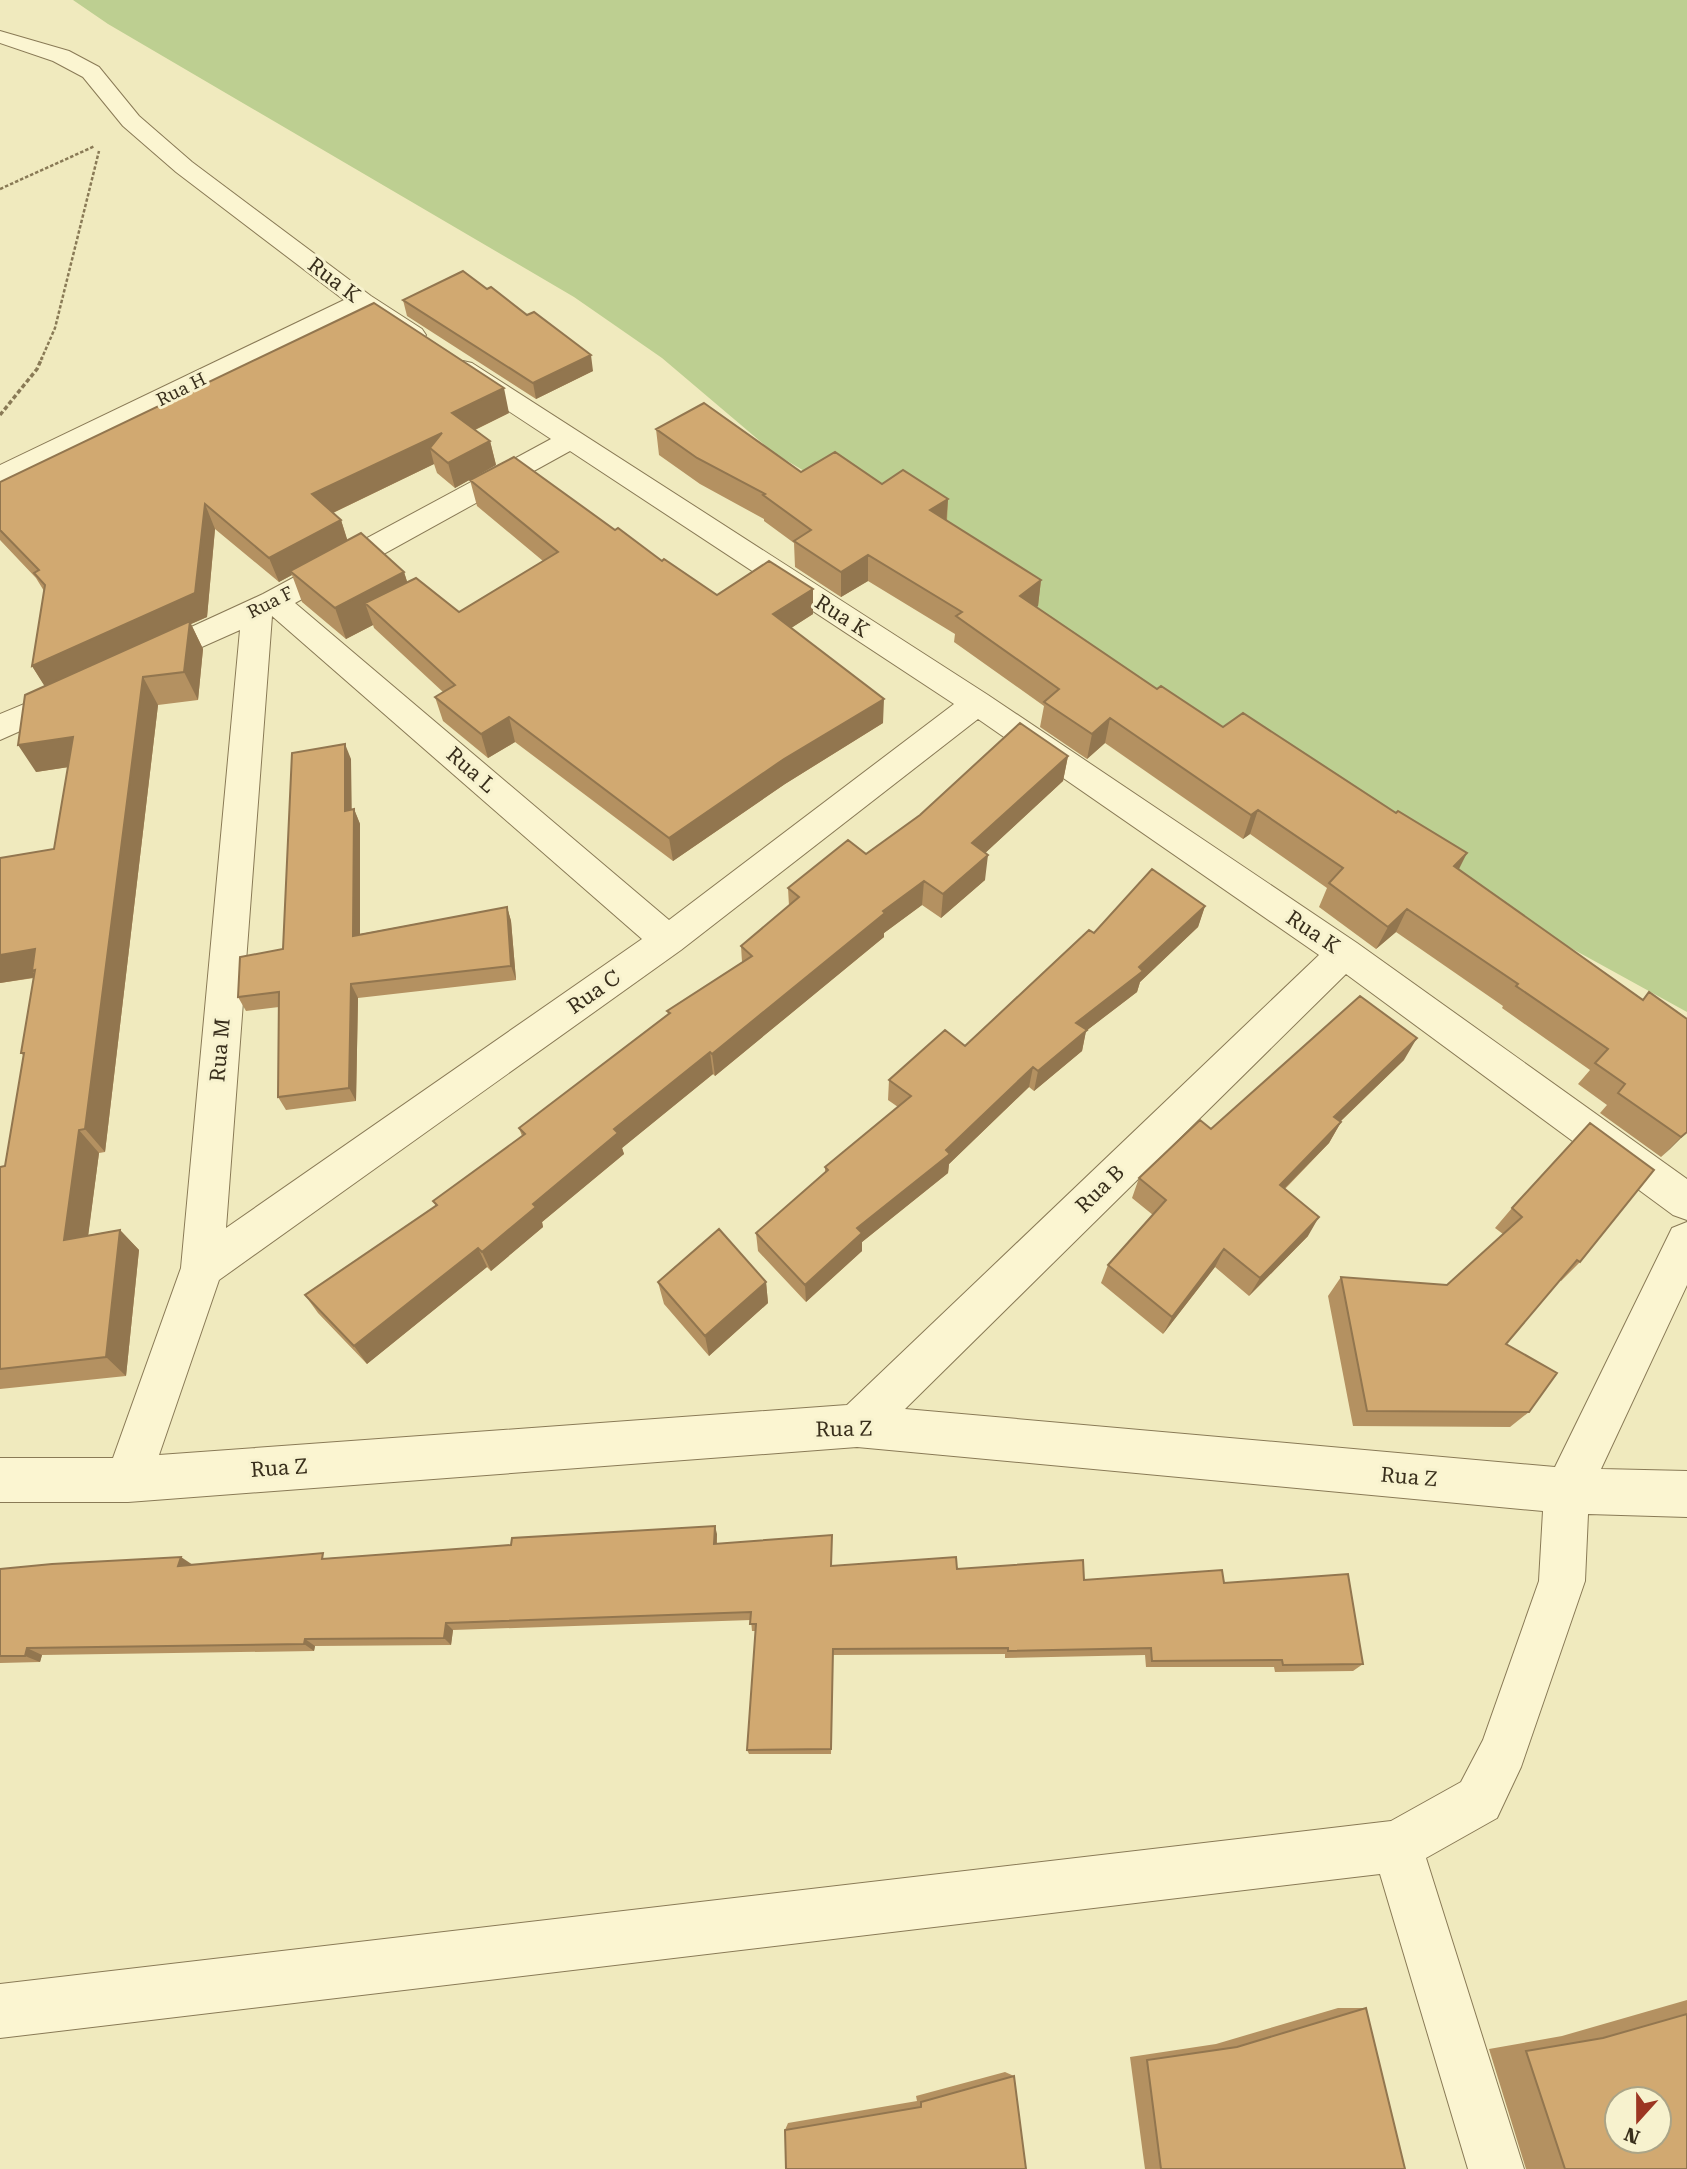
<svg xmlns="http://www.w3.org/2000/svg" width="1687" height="2169" font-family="'Roboto Serif',serif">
<rect width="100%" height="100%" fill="#f0eabe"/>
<path fill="#bdcf91" d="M73 0H1687V1012L1356 830 943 554 774 453 662 358 574 297 108 24Z"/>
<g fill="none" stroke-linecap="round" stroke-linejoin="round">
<g stroke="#897a56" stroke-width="2">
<path id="minor" d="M0 31 69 51 99 67 139 116 192 162 371 296 422 329 426 335 422 341C400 346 378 323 361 312L0 485V465L344 300 176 172 123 126 83 77 53 61 0 43Z
M463 361 472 363 988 695 1357 943 1687 1179V1220L1673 1215 1346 974 905 1409 1555 1467 1672 1228 1687 1222V1285L1601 1469 1687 1471V1517L1588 1514 1585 1581 1521 1767 1497 1818 1426 1858 1524 2169H1468L1380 1874 0 2038V1984L1391 1821 1461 1782 1483 1740 1539 1581 1543 1511 857 1447 128 1502H0V1458H113L181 1268 240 630 150 670 139 667 134 659 139 651 263 594 551 439 454 375 450 369 454 363ZM570 451 954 704 669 920 295 603ZM272 616 642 939 226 1228ZM978 719 1319 955 847 1405 159 1455 219 1280 681 950Z
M70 685 81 688 86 696 81 704 0 740V714Z"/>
</g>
<path stroke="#897a56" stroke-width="2.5" stroke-dasharray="3.5 2" stroke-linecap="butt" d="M0 189 95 146
M41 360 55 328 99 151"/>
<path stroke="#897a56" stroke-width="3.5" stroke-dasharray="4.5 2.5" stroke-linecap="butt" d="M0 415 37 369 42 358"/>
<use href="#minor" fill="#fbf5d1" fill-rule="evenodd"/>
</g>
<path fill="#b49161" d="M403 300 593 371 536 399 407 316Z
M509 413 475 430 490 441 496 465 455 488 437 473 434 464 333 513 341 520 347 540 404 572 407 582 459 612 543 561 477 506 470 480 615 530 662 561 717 595 813 614 791 628 883 723 785 784 673 861 515 742 488 758 443 721 435 697 443 692 374 628 373 625 346 639 302 602 292 575 279 582 215 529 207 617 191 624 203 649 198 700 158 705 105 1152 99 1153 88 1235 120 1230 139 1250 126 1376 0 1389V1167L5 1166 24 1056 21 1053 34 978 0 983 54 849 68 767 36 772 45 686 32 666 44 591 36 578 0 540V482Z
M656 429 801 472 882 484 948 499 947 521 1041 580 1038 606 1036 607 1157 689 1223 727 1459 869 1687 1132 1661 1157 1600 1113 1607 1105 1578 1084 1590 1070 1502 1008 1503 1006 1396 932 1376 949 1319 907 1327 888 1250 834 1243 839 1105 743 1087 759 1040 727 1044 706 954 642 955 634 868 581 841 597 795 567 794 543 764 521V519L700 484 659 455Z
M1068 756 1063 781 985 853V880L941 918 922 905 884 933V937L715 1076 713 1074 622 1148 624 1154 542 1222 543 1227 491 1271 487 1267 367 1364 318 1313 305 1295 436 1206 433 1201 522 1136 519 1128 668 1014 667 1011 742 962 741 946 789 906 788 888 866 854Z
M351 759V810L354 809 360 824V934L507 907 511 921 516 980 358 998 356 1101 286 1110 278 1097 279 1007 246 1011 238 997 283 949Z
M1205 906 1198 927 1140 982 1137 992 1086 1031 1082 1051 1034 1091 1029 1087 949 1164 948 1173 862 1242V1251L806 1302 758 1251 756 1233 825 1172V1167L898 1107 888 1100 889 1080 965 1046 1094 933Z
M1404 1060 1340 1122H1341L1329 1143 1285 1189 1308 1236 1249 1296 1215 1267 1163 1334 1101 1283 1108 1265 1153 1215 1132 1198 1139 1178 1211 1129Z
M1512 1208 1580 1262 1561 1281 1560 1280 1506 1344 1529 1412 1510 1427 1353 1426 1328 1296 1341 1277 1447 1285 1503 1234 1495 1228Z
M658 1282H766L768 1303 709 1356 664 1304Z
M717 1534V1544L832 1566 957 1569 1084 1580 1224 1583 1363 1664 1353 1671 1275 1672 1274 1667H1146L1145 1655 1005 1658V1654L833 1655 831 1754H749L747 1750 756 1631H752L751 1620 453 1630 451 1645 315 1646 314 1651 42 1655 40 1662 0 1663V1569L192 1565 329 1558Z
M1687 2000V2169H1526L1489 2049 1562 2036Z
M1338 2008H1366L1405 2169H1145L1144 2162 1130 2057 1216 2044Z
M1005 2072 1014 2076 1026 2169 785 2130 788 2123 917 2101 916 2096Z"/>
<path fill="#92764f" d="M591 355 593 371 536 399 533 383Z
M504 388 509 413 458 438 452 413Z
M442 433 430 448 434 464 320 519 312 494Z
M490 441 496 465 455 488 448 463Z
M948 499 946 524 930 510Z
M205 504 215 529 207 617 191 624 203 649 198 700 184 672 189 625 47 690 32 666Z
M341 520 349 545 290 571 292 575 279 582 269 558Z
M868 555V581L841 597V572Z
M404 572 414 603H365L373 625 346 639 335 608Z
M1041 580 1038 606 1017 622 1020 596Z
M813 589V614L774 639 773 614Z
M143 677 158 705 105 1152 85 1129Z
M884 699 883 723 785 784 673 861 669 838 784 759Z
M509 717 515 742 488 758 481 734Z
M1110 718 1105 743 1087 759 1092 734Z
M73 737 89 764 36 772 18 745Z
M345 744 351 759 352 826 345 811Z
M1068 756 1063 781 969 868 972 843Z
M354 809 360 824V950L353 936Z
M1258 810 1250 834 1243 839 1251 815Z
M1467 853 1455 877 1454 866Z
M988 855 985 880 941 918 943 894Z
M924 881 922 905 884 933V937L715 1076 712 1054 883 911Z
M1205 906 1198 927 1140 982 1137 992 1086 1031 1082 1051 1034 1091 1038 1071 1076 1023 1139 967Z
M507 907 511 921 516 980 511 966Z
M1407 909 1396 932 1376 949 1388 927Z
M35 949V970L32 971 37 977 0 983V955Z
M351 984 358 998 356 1101 349 1088Z
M1417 1038 1404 1060 1323 1138 1334 1117Z
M710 1052 713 1074 622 1148 624 1154 542 1222 543 1227 491 1271 482 1252 614 1129Z
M1033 1067 1029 1087 949 1164 948 1173 862 1242V1251L806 1302 805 1285 857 1228 946 1150Z
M1341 1122 1329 1143 1269 1204 1280 1185Z
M79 1130 99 1153 85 1260 64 1240Z
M1687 1132 1670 1149 1661 1157 1681 1137Z
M1319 1217 1308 1236 1249 1296 1260 1278Z
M120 1230 139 1250 126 1376 106 1357Z
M478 1248 487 1267 367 1364 354 1346Z
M1224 1249 1215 1267 1163 1334 1172 1317Z
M766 1282 768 1303 709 1356 705 1336Z
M715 1526 717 1534 716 1552 714 1544Z
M181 1557 193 1565 178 1566Z
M446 1623 453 1630 451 1645 444 1638Z
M305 1639 315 1646 314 1651 304 1644Z
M27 1648 42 1655 40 1662 25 1656Z"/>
<path fill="#d1a971" stroke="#92764f" stroke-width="2" fill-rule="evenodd" d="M463 271 487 289 491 287 527 315 534 312 591 355 533 383 403 300Z
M374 303 504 388 452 413 490 441 448 463 430 448 442 433 312 494 341 520 269 558 205 504 195 593 32 666 45 585 34 573 39 570 0 530V482Z
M704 403 801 472 835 452 882 484 903 470 948 499 930 510 1041 580 1020 596 1157 689 1161 686 1223 727 1243 713 1396 813 1398 811 1467 853 1454 866 1643 1000 1649 992 1687 1019V1132L1681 1137 1618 1093 1625 1084 1595 1063 1608 1049 1516 986 1518 984 1407 909 1388 927 1329 883 1343 868 1258 810 1251 815 1110 718 1092 734 1044 702 1059 689 956 616 962 612 868 555 841 572 794 541 811 530 763 495 765 494 697 458 656 429Z
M514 457 615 530 618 528 662 561 664 559 717 595 769 561 813 589 773 614 884 699 784 759 669 838 509 717 481 734 435 697 455 685 365 603 416 578 459 612 558 552 470 480Z
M361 533 404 572 335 608 290 571Z
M190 621 184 672 143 677 85 1129 79 1130 64 1240 120 1230 106 1357 0 1369V1167L5 1166 24 1053H21L35 970 32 971 35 949 0 955V858L54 849 73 737 18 745 25 695Z
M1020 723 1068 756 972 843 988 855 943 894 924 881 883 911 885 913 712 1054 710 1052 614 1129 618 1133 533 1204 536 1207 482 1252 478 1248 354 1346 305 1295 437 1205 433 1201 525 1134 519 1128 670 1013 667 1011 752 956 741 946 799 897 788 888 848 840 866 854 920 815Z
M345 744V811L354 809 353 936 507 907 511 966 351 984 349 1088 278 1097 279 992 238 997 240 957 283 949 292 753Z
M1152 869 1205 906 1139 967 1143 971 1076 1023 1087 1030 1038 1071 1033 1067 946 1150 950 1154 857 1228 862 1233 805 1285 756 1233 828 1170 825 1167 911 1096 889 1080 945 1030 965 1046 1089 930 1094 933Z
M1360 996 1417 1038 1334 1117 1341 1122 1280 1185 1319 1217 1260 1278 1224 1249 1172 1317 1108 1265 1166 1200 1139 1178 1200 1120 1211 1129Z
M1590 1123 1654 1170 1580 1262 1577 1260 1506 1344 1557 1373 1529 1412 1367 1411 1341 1277 1447 1285 1522 1217 1512 1208Z
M719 1229 766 1282 705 1336 658 1282Z
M715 1526 714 1544 832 1535 831 1566 956 1557 957 1569 1083 1560 1084 1580 1222 1570 1224 1583 1348 1574 1363 1664 1283 1665 1282 1660 1152 1661 1151 1648 1008 1651V1648L833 1649 831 1749 747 1750 756 1624H750L751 1612 446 1623 444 1638 305 1639 304 1644 27 1648 25 1656H0V1569L52 1564 181 1557 178 1566 323 1553 322 1559 511 1545 512 1538Z
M1366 2008 1405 2169H1161L1147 2060 1237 2047Z
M1687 2014V2169H1565L1526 2051 1603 2038ZM1617 2099H1659V2141H1617Z
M1014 2076 1026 2169H786L785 2130 921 2107V2102Z"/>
<g text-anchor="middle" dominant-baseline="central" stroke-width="6" stroke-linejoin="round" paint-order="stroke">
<g font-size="18" fill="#382e1b" stroke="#f7f2ce">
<text transform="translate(181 389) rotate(-26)">Rua H</text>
<text transform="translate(270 602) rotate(-27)">Rua F</text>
</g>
<g font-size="21" fill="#382e1b" stroke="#f7f2ce">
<text transform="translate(334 280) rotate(37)">Rua K</text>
<text transform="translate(842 616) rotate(33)">Rua K</text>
<text transform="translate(471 770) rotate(41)">Rua L</text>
<text transform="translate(1313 932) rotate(34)">Rua K</text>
<text transform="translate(594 992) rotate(-35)">Rua C</text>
<text transform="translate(220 1050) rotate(-85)">Rua M</text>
<text transform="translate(1100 1189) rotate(-44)">Rua B</text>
<text transform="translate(844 1429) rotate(-1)">Rua Z</text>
<text transform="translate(279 1468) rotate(-4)">Rua Z</text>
<text transform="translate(1409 1477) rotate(5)">Rua Z</text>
</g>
</g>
<g transform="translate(1638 2120) rotate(201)"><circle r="33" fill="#f7f2ce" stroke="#aba486" stroke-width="2"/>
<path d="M0-5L12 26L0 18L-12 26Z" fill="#9c3622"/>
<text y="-10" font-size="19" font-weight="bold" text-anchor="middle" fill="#382e1b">N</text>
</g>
</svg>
